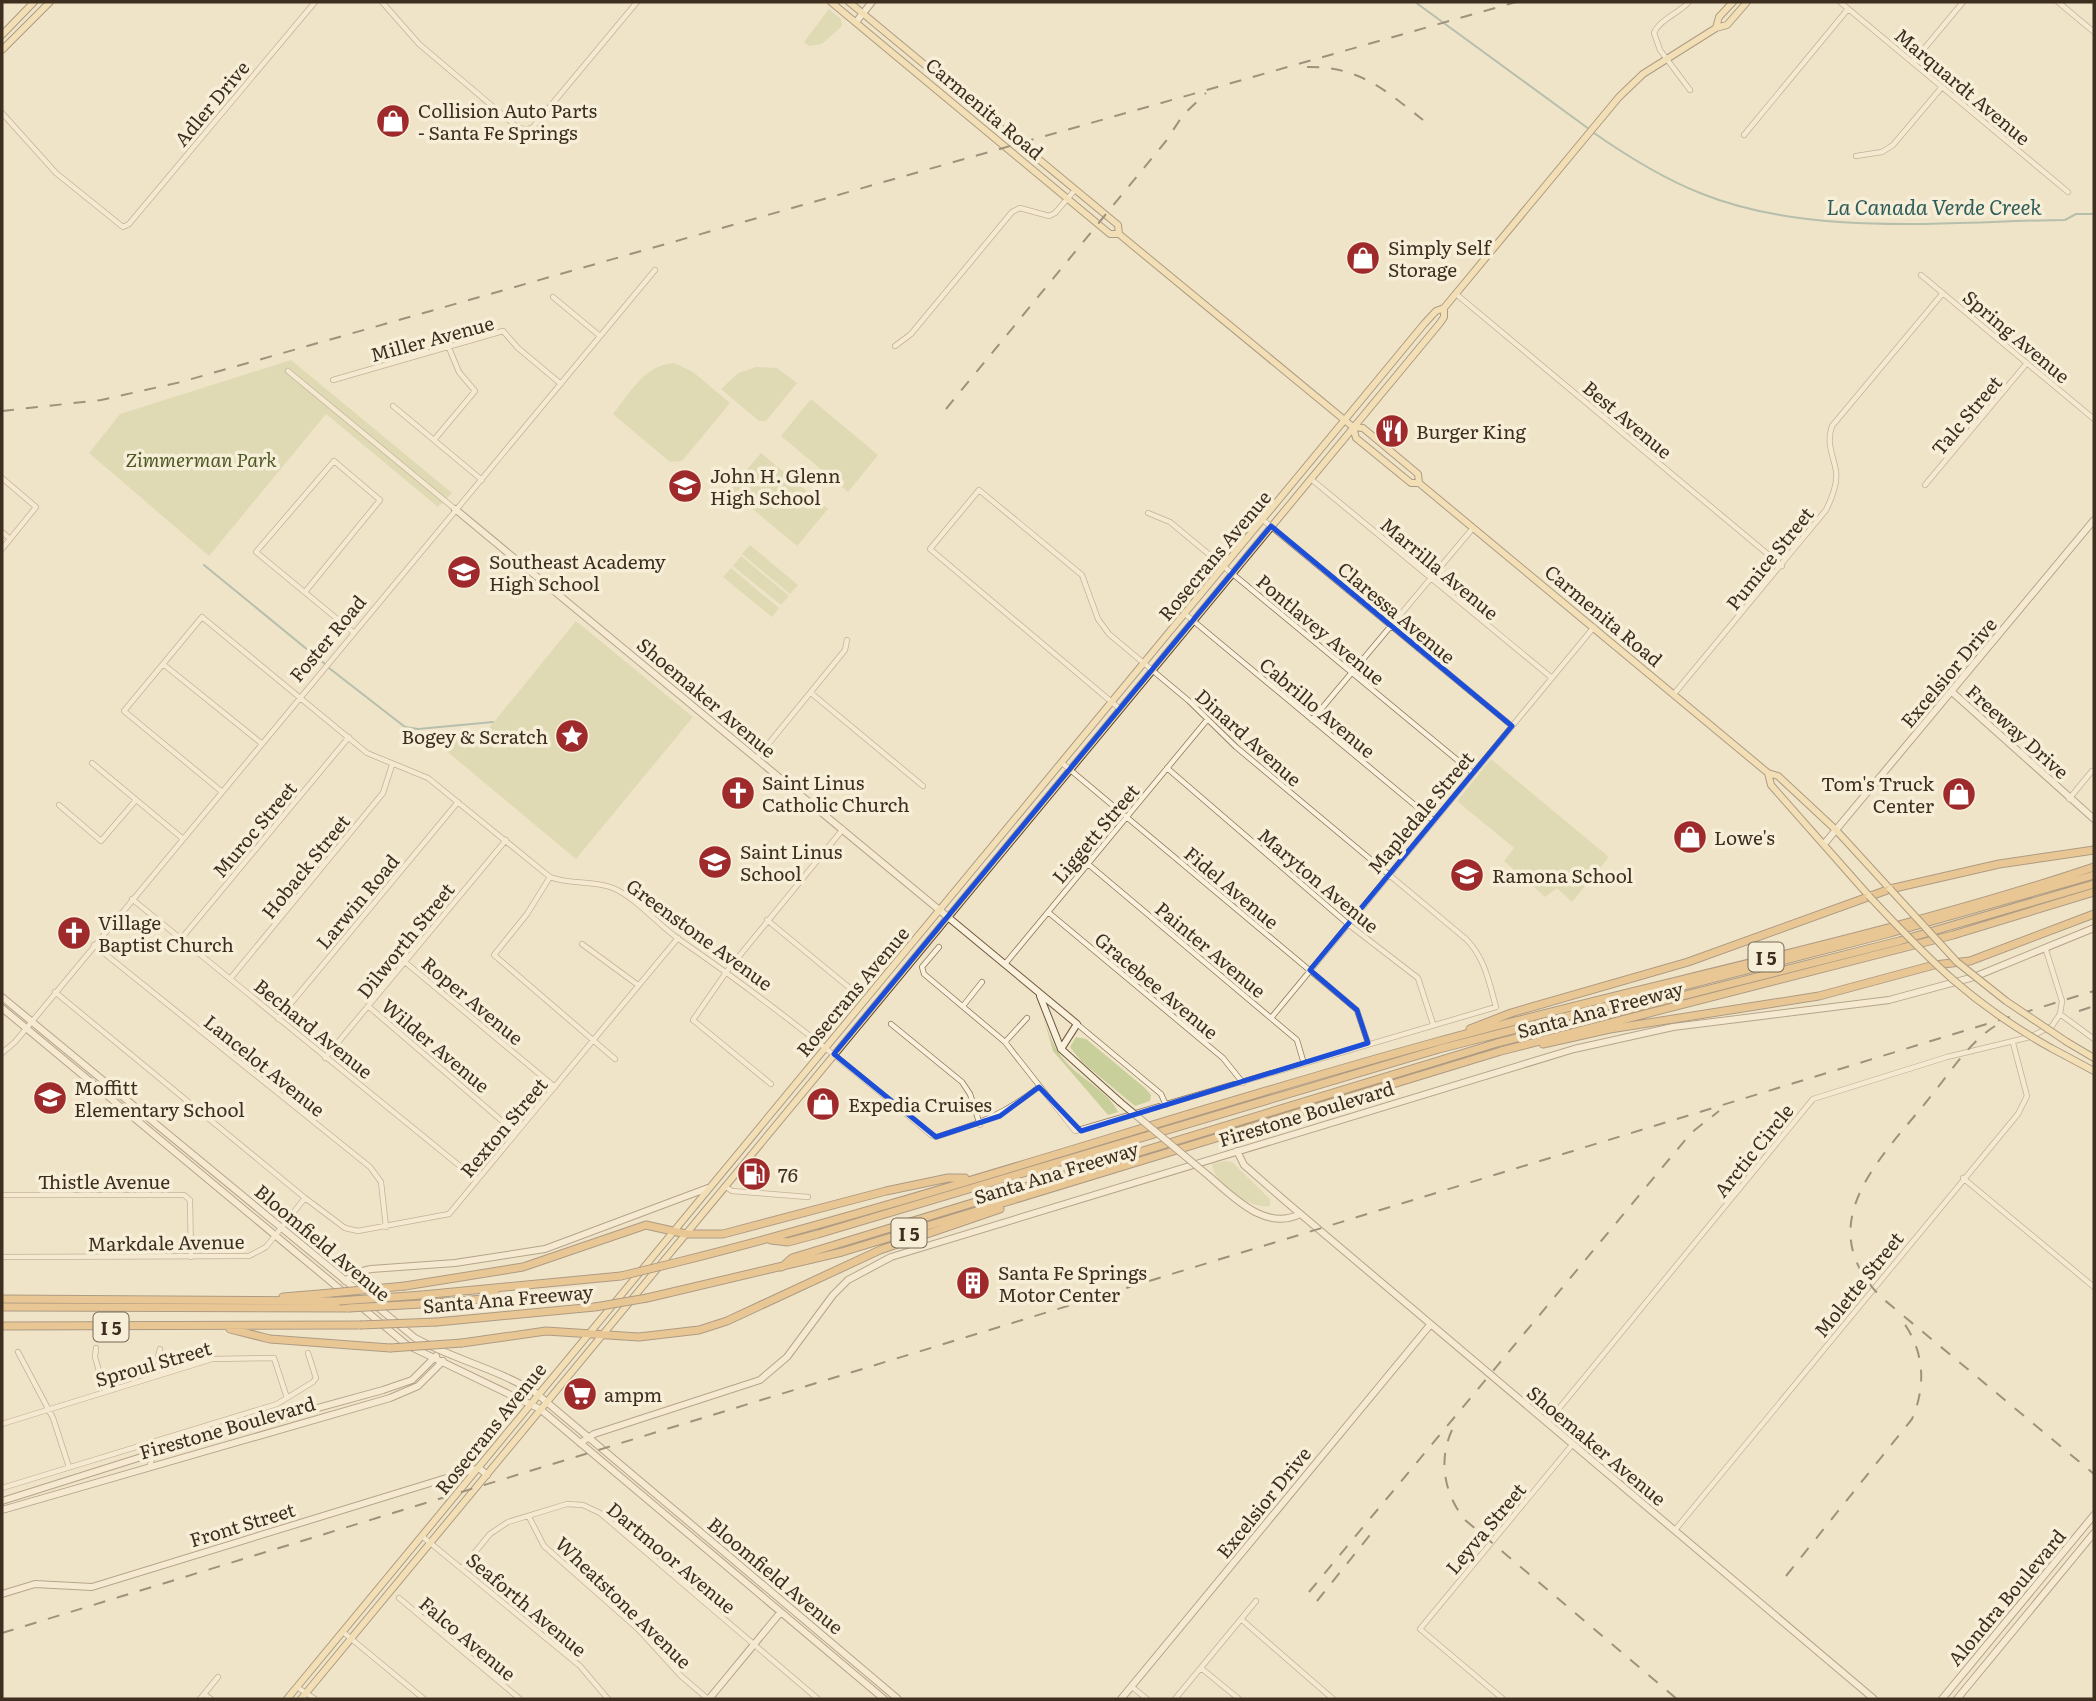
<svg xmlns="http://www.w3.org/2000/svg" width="2096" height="1701" font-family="Literata,serif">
<rect width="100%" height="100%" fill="#f0e4c8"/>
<path fill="#c9cf9b" d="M829 9 841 19 842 26 822 44 809 46 804 42Z
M291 360 452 493 438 507 326 414 209 556 89 453 120 414Z
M674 363 693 372 730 403 682 461 670 462 613 414C630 393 644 365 674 363Z
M756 367 777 368 797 383 766 421H759L721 389 738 373Z
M811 399 878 455 848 492 781 436Z
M761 453 828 509 797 546 730 490Z
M750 545 798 585 790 594 742 554Z
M741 556 789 596 781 605 733 566Z
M731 568 779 608 772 617 723 577Z
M576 621 693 717 576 859 431 738 485 733Z
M1491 759 1609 857 1572 902 1557 888 1545 897 1504 861 1514 848 1457 801Z
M1042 1012C1048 1030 1052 1047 1066 1062 1081 1079 1108 1091 1118 1112L1108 1115 1053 1051Z
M1076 1037 1086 1039 1145 1088 1151 1095 1150 1101 1135 1106 1082 1062 1070 1047Z
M1225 1161 1232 1162 1270 1199V1206C1250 1210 1213 1183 1212 1164Z"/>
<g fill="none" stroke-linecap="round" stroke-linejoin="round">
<path stroke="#6f938a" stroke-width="2" d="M1415 2 1589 129
M1594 133C1627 156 1662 178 1700 193 1811 238 1949 221 2065 220L2076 214H2094
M204 565 325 664
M329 668 405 727 418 729 493 722"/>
<g stroke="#8d765c" stroke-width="6">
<path id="street" d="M382 2 419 44 517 127 526 130 533 127 637 2
M1689 2C1679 13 1659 20 1654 33L1660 50 1690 90
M1840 2 2068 192
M2058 2 2094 32
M1913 62 1963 2
M2 113 56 173 123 227 129 224 315 2
M1744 135 1848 9
M1856 156 1882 152 1893 145 1942 87
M1921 275 2094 419
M1456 294 1782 566
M553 297 600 336
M895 346 911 334 1012 212 1020 208 1049 216 1055 213 1075 190
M288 371 455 509
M333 380 503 331 518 348 561 384
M393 406 482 480
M434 440 475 391 459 372 449 348
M2 478 36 507 2 549
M1311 479 1552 678
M1925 485 2027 363
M1148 513 1170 522 1473 773
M1263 520 1512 726
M2 532 10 539
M305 592 380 500 334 461 256 552 353 632
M1185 614 1434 821
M163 664 261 743
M811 693 923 786
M1674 694 1826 510C1832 498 1838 484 1836 471 1833 454 1826 444 1832 426L1943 293
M1312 720 1473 528
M757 758 845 650 847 640
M92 763 182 838
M1062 763 1357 1010 1368 1043
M1167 768 1348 924 1418 978 1433 1024
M221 791 124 711 202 617 367 753 428 778 550 877C570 885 593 880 613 888 638 899 658 925 680 940 770 1002 848 1065 931 1135L936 1137C978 1124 1003 1115 1039 1087
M2069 799 2092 771
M59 805 101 841 136 800
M1088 864 1297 1040 1304 1064
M550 877 527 914 494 955 615 1059
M132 899 477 1180
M1048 912 1223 1058 1243 1083
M767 920 851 989
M181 939 349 737
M582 944 638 985
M94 945 370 1167 381 1182 386 1227
M939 947 922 967 924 974 1005 1042 1075 1131 1496 1007C1489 982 1485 958 1466 939L1236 747 1189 701 1109 634 1098 619 1082 575 979 490 930 549 1120 709
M405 962 555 1087
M1005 964 1207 720
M230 979 383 793 392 765
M55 992 305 1198 345 1228 358 1231 449 1214 678 938
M368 1006 516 1133
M963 1006 982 982
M2060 1014 2094 1039
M1271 1018 1594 627
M278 1019 458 802
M891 1024 962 1082 970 1094 980 1125
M1077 1024 1161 1094 1166 1105
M1005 1042 1027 1018
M2 1053 15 1042 655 270
M325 1058 506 840
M771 1084 693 1020 727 971 843 829
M1963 1178 2094 1287
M726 1187 732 1191 808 1197
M2 1195H184L190 1200 191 1257
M2 1257 249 1256 266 1247 305 1198
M96 1348 95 1357 105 1392
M160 1349 158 1357 163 1374
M18 1352 53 1418 69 1467
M1547 1423 1813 1099 1947 1057 2030 1037 2052 1026 2060 1014 2062 1001 2046 950
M2 1424 212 1359 274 1358 287 1398
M150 1465 154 1453 153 1442
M2 1488 277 1404 313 1382 316 1378 308 1353
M529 1517 544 1546 638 1629 681 1676 708 1699
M1675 1530 2018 1114 2027 1096 2013 1043
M423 1537 580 1666 608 1699
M462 1568 490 1534 508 1522 567 1504 583 1505 600 1513 818 1699
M399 1598 520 1699
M1241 1619 1333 1699
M343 1632 424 1699
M1201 1668 1239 1699
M297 1687 315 1699
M1132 1687 1147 1699
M204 1694 211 1699
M200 1699 218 1677
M1175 1699 1256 1601
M1503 1699 1420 1629 1572 1445"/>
</g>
<g stroke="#6f573f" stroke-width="8">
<path id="secondary" d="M856 22 872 2
M455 509 1077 1024 1061 1049
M1952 692 2094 819
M1825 843 2094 520
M1040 996 1061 1049 1120 1102
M2 997 415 1338C455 1360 498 1369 536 1393L898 1699
M2 1008 407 1345 540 1409 884 1699
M1237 1151 1244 1165 1284 1200 1874 1699
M1210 1177C1235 1199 1266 1231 1300 1214
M345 1281 358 1272 371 1269 455 1263 545 1249 708 1188
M580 1443 594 1434 760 1380 787 1357 833 1295 848 1280 891 1257 1574 1049 1673 1027 1889 1000 1974 977 2094 928
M2 1501 154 1453 383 1390 412 1380 436 1356
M2 1510 390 1398 418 1386 443 1361
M2 1594 35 1584 92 1587 479 1468 487 1475
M709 1699 780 1613
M1121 1699 1430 1325
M1942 1699 2094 1515
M1957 1699 2094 1533"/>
</g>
<g stroke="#5b4430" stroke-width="8">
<path id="primary" d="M831 2 1110 234H1119L1353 427 1363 428 1418 474 1419 483
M849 2 1118 225 1119 234
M1716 28 1719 17 1733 2
M2 35 34 2
M2 50 50 2
M1353 427 1356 438 1411 483H1419L1768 773 1778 776 1836 830 1890 889
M1768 773 1771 785 1869 896
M2067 1042 2094 1058
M2051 1048 2094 1071
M287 1699C663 1239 1048 784 1424 324L1436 311 1444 308 1619 97 1643 74 1716 28 1727 25 1747 2
M301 1699 1440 323 1444 317V308"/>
</g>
<g stroke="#5b4430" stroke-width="9">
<path id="highway" d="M1470 1029 1511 1013 1688 962 1890 889 1999 864 2094 850
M1543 1044 1610 1029 1819 996 1934 965 1970 961 2094 914
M771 1240 788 1242 818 1234 1439 1049 1890 933 2094 875
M674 1263C930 1199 1181 1112 1436 1042 1654 982 1879 939 2094 867
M782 1267 792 1258 1497 1043 1899 941 2094 884
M405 1286 523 1267 646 1225 686 1234H723L886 1191 948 1178H965
M422 1295 621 1276
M283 1297 331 1293
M647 1298 842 1252 1501 1051 1953 935 2094 892
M2 1299 339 1301
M421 1304 483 1299 495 1292
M2 1307 349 1308
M437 1322 595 1307
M2 1326 360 1325
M230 1329 270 1339 390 1348
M462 1343 546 1331 639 1337 699 1330 727 1321 880 1250 1000 1209"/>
</g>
<use href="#street" stroke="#faf1dc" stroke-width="4.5"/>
<use href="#secondary" stroke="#faf1dc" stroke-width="6"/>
<use href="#primary" stroke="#f3d9a0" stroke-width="6"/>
<use href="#highway" stroke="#e0a458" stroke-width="7"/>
<path stroke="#3d2e20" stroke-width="2" stroke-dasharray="12 12" stroke-linecap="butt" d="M1307 67C1359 66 1385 90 1423 120
M946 409 1166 141 1183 115 1206 93
M2 411 101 400 181 382 1516 2
M2079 1011 2094 1006
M1995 1026C1967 1044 1948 1076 1927 1101 1879 1160 1809 1225 1882 1298L2094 1474
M1452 1430C1438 1460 1444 1494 1465 1520L1677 1699
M1786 1576 1912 1419C1927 1384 1924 1349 1901 1319
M1309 1592 1691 1133 1719 1111
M1317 1601 1374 1530
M2 1633 2094 991"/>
<g stroke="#6f573f" stroke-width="8" stroke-linecap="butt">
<path id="secondary-bridge" d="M1120 1102 1210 1177"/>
</g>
<g stroke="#5b4430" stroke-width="8" stroke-linecap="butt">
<path id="primary-bridge" d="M1890 889 1957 962 2006 1001 2067 1042
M1869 896C1930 961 1972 1004 2051 1048"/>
</g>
<g stroke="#5b4430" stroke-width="9" stroke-linecap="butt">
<path id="highway-bridge" d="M621 1276 674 1263
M331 1293 405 1286
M339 1301 422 1295
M595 1307 647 1298
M349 1308 421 1304
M360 1325 437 1322
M390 1348 462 1343"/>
</g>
<use href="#secondary-bridge" stroke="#faf1dc" stroke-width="6"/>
<use href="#primary-bridge" stroke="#f3d9a0" stroke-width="6"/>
<use href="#highway-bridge" stroke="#e0a458" stroke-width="7"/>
</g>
<path d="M0 0H2096V1701H0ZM1271 526 1512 726 1310 970 1357 1010 1368 1043 1081 1131 1039 1087 1000 1116 936 1137 834 1054Z" fill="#f0e4c8" fill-opacity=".55" fill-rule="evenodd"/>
<path fill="none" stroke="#1d4ed8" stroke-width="5" stroke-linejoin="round" d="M1271 526 1512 726 1310 970 1357 1010 1368 1043 1081 1131 1039 1087 1000 1116 936 1137 834 1054Z"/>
<defs>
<g id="shop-disc" transform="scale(1.75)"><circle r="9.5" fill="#9e2a2b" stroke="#f7eed8"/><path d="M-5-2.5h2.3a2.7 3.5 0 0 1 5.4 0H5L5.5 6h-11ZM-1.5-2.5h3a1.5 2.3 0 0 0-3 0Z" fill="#fff"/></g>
<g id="restaurant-disc" transform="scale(1.75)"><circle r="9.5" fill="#9e2a2b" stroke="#f7eed8"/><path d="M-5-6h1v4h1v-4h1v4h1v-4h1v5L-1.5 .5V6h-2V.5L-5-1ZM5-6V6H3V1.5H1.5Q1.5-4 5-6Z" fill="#fff"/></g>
<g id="school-disc" transform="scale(1.75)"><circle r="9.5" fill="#9e2a2b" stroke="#f7eed8"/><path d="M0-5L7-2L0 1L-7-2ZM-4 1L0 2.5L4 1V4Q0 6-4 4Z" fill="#fff"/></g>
<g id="sight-disc" transform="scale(1.75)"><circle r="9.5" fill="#9e2a2b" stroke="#f7eed8"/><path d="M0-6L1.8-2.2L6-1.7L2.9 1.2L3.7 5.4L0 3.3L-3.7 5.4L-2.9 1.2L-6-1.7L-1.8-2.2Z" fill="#fff"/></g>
<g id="church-disc" transform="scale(1.75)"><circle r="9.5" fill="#9e2a2b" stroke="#f7eed8"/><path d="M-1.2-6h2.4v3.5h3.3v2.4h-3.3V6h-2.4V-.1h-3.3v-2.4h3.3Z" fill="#fff"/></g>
<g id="fuel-disc" transform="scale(1.75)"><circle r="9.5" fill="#9e2a2b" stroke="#f7eed8"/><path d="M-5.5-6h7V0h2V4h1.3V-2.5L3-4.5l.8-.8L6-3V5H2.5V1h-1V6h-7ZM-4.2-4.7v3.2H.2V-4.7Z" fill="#fff"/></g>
<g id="building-disc" transform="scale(1.75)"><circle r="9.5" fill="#9e2a2b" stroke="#f7eed8"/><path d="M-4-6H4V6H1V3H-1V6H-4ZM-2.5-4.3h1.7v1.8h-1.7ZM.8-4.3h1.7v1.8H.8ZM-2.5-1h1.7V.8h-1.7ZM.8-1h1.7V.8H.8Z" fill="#fff"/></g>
<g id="supermarket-disc" transform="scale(1.75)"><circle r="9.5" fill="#9e2a2b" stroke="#f7eed8"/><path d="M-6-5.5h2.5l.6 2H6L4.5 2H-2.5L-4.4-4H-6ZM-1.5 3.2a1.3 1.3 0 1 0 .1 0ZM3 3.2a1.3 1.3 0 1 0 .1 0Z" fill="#fff"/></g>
</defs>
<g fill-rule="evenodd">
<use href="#shop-disc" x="393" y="121"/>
<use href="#shop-disc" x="1363" y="258"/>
<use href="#restaurant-disc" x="1392" y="431"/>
<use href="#school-disc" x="685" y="486"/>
<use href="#school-disc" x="464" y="572"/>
<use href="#sight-disc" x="572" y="736"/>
<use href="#church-disc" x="738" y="793"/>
<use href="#shop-disc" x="1959" y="794"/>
<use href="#shop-disc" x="1690" y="837"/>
<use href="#school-disc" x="715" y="862"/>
<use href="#school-disc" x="1467" y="875"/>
<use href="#church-disc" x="74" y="933"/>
<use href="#school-disc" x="50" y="1098"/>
<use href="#shop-disc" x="823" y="1104"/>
<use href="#fuel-disc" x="754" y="1174"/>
<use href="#building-disc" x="973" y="1283"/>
<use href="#supermarket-disc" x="580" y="1394"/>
</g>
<g text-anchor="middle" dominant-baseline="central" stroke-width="7" stroke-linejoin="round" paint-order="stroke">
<g fill="#f7eed8" stroke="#756857" stroke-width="2">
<rect x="1748.5" y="942.5" width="35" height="29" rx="5"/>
<rect x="891.5" y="1218.5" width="35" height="29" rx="5"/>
<rect x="93.5" y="1312.5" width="35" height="29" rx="5"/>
</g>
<g font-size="18" font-weight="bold" fill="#3d2e20">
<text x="1766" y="957">I 5</text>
<text x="909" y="1233">I 5</text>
<text x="111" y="1327">I 5</text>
</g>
<g font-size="19" fill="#3d2e20" stroke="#f7eed8">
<text transform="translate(1963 86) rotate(40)">Marquardt Avenue</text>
<text transform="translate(211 103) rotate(-50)">Adler Drive</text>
<text transform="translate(985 108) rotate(40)">Carmenita Road</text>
<text transform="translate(2017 336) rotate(40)">Spring Avenue</text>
<text transform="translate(432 338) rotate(-15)">Miller Avenue</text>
<text transform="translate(1966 415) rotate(-50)">Talc Street</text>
<text transform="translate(1628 419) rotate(40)">Best Avenue</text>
<text transform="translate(1214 555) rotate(-50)">Rosecrans Avenue</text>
<text transform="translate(1769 558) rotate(-51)">Pumice Street</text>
<text transform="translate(1440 568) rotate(40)">Marrilla Avenue</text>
<text transform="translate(1397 612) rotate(40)">Claressa Avenue</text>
<text transform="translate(1604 615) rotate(40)">Carmenita Road</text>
<text transform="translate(1321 629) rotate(40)">Pontlavey Avenue</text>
<text transform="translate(327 638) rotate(-50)">Foster Road</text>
<text transform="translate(1948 672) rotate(-50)">Excelsior Drive</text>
<text transform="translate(707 697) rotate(40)">Shoemaker Avenue</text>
<text transform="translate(1318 707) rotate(40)">Cabrillo Avenue</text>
<text transform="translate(2018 731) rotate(42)">Freeway Drive</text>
<text transform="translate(1249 737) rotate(42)">Dinard Avenue</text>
<text transform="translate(1420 812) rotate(-50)">Mapledale Street</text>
<text transform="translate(254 829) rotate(-50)">Muroc Street</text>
<text transform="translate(1095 833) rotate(-50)">Liggett Street</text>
<text transform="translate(305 866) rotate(-51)">Hoback Street</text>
<text transform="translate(1319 880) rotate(40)">Maryton Avenue</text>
<text transform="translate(1232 887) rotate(40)">Fidel Avenue</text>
<text transform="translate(357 901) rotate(-50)">Larwin Road</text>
<text transform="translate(700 934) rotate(36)">Greenstone Avenue</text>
<text transform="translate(405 940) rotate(-51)">Dilworth Street</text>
<text transform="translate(1211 949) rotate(40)">Painter Avenue</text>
<text transform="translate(1157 985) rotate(40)">Gracebee Avenue</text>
<text transform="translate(852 991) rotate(-50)">Rosecrans Avenue</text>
<text transform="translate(473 1000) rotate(40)">Roper Avenue</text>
<text transform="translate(1600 1009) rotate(-15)">Santa Ana Freeway</text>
<text transform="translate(314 1028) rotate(39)">Bechard Avenue</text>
<text transform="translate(436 1045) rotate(40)">Wilder Avenue</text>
<text transform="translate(265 1065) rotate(39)">Lancelot Avenue</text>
<text transform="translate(1306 1113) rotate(-17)">Firestone Boulevard</text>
<text transform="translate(503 1127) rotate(-50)">Rexton Street</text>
<text transform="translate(1753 1150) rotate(-51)">Arctic Circle</text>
<text transform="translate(1056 1172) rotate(-17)">Santa Ana Freeway</text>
<text x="104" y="1181">Thistle Avenue</text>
<text transform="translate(166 1242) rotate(-1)">Markdale Avenue</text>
<text transform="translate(323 1242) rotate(40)">Bloomfield Avenue</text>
<text transform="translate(1858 1284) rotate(-51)">Molette Street</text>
<text transform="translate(508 1298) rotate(-5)">Santa Ana Freeway</text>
<text transform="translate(153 1363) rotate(-16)">Sproul Street</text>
<text transform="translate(227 1427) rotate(-16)">Firestone Boulevard</text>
<text transform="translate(490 1428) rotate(-51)">Rosecrans Avenue</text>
<text transform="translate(1597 1445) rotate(40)">Shoemaker Avenue</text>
<text transform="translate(1263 1502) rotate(-51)">Excelsior Drive</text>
<text transform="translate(242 1524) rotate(-17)">Front Street</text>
<text transform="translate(1485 1528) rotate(-50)">Leyva Street</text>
<text transform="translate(672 1557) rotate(40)">Dartmoor Avenue</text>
<text transform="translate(776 1575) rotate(40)">Bloomfield Avenue</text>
<text transform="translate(2006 1597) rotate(-50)">Alondra Boulevard</text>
<text transform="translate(624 1602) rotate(44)">Wheatstone Avenue</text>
<text transform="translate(527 1604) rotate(40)">Seaforth Avenue</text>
<text transform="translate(468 1638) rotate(40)">Falco Avenue</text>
</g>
<g font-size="19" fill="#3d2e20" stroke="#f7eed8" text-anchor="start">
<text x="418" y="110">Collision Auto Parts<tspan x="418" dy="22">- Santa Fe Springs</tspan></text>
<text x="1388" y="247">Simply Self<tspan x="1388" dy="22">Storage</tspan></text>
<text x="1416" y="431">Burger King</text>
<text x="710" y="475">John H. Glenn<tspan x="710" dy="22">High School</tspan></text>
<text x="489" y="561">Southeast Academy<tspan x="489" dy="22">High School</tspan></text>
<text x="548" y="736" text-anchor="end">Bogey &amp; Scratch</text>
<text x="762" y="782">Saint Linus<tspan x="762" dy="22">Catholic Church</tspan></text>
<text x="1934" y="783" text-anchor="end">Tom's Truck<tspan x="1934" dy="22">Center</tspan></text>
<text x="1714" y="837">Lowe's</text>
<text x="740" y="851">Saint Linus<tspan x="740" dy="22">School</tspan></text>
<text x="1492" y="875">Ramona School</text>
<text x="98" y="922">Village<tspan x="98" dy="22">Baptist Church</tspan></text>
<text x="74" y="1087">Moffitt<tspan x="74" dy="22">Elementary School</tspan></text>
<text x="848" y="1104">Expedia Cruises</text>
<text x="778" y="1174">76</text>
<text x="998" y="1272">Santa Fe Springs<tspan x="998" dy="22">Motor Center</tspan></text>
<text x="604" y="1394">ampm</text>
</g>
<g font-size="19" font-style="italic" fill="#4d5a26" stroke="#f7eed8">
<text x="201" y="459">Zimmerman Park</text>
</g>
<g font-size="21" font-style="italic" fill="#2f5d5a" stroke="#f7eed8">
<text x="1934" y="205">La Canada Verde Creek</text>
</g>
</g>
<rect width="2096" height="1701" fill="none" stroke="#3d2e20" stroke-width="7"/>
</svg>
